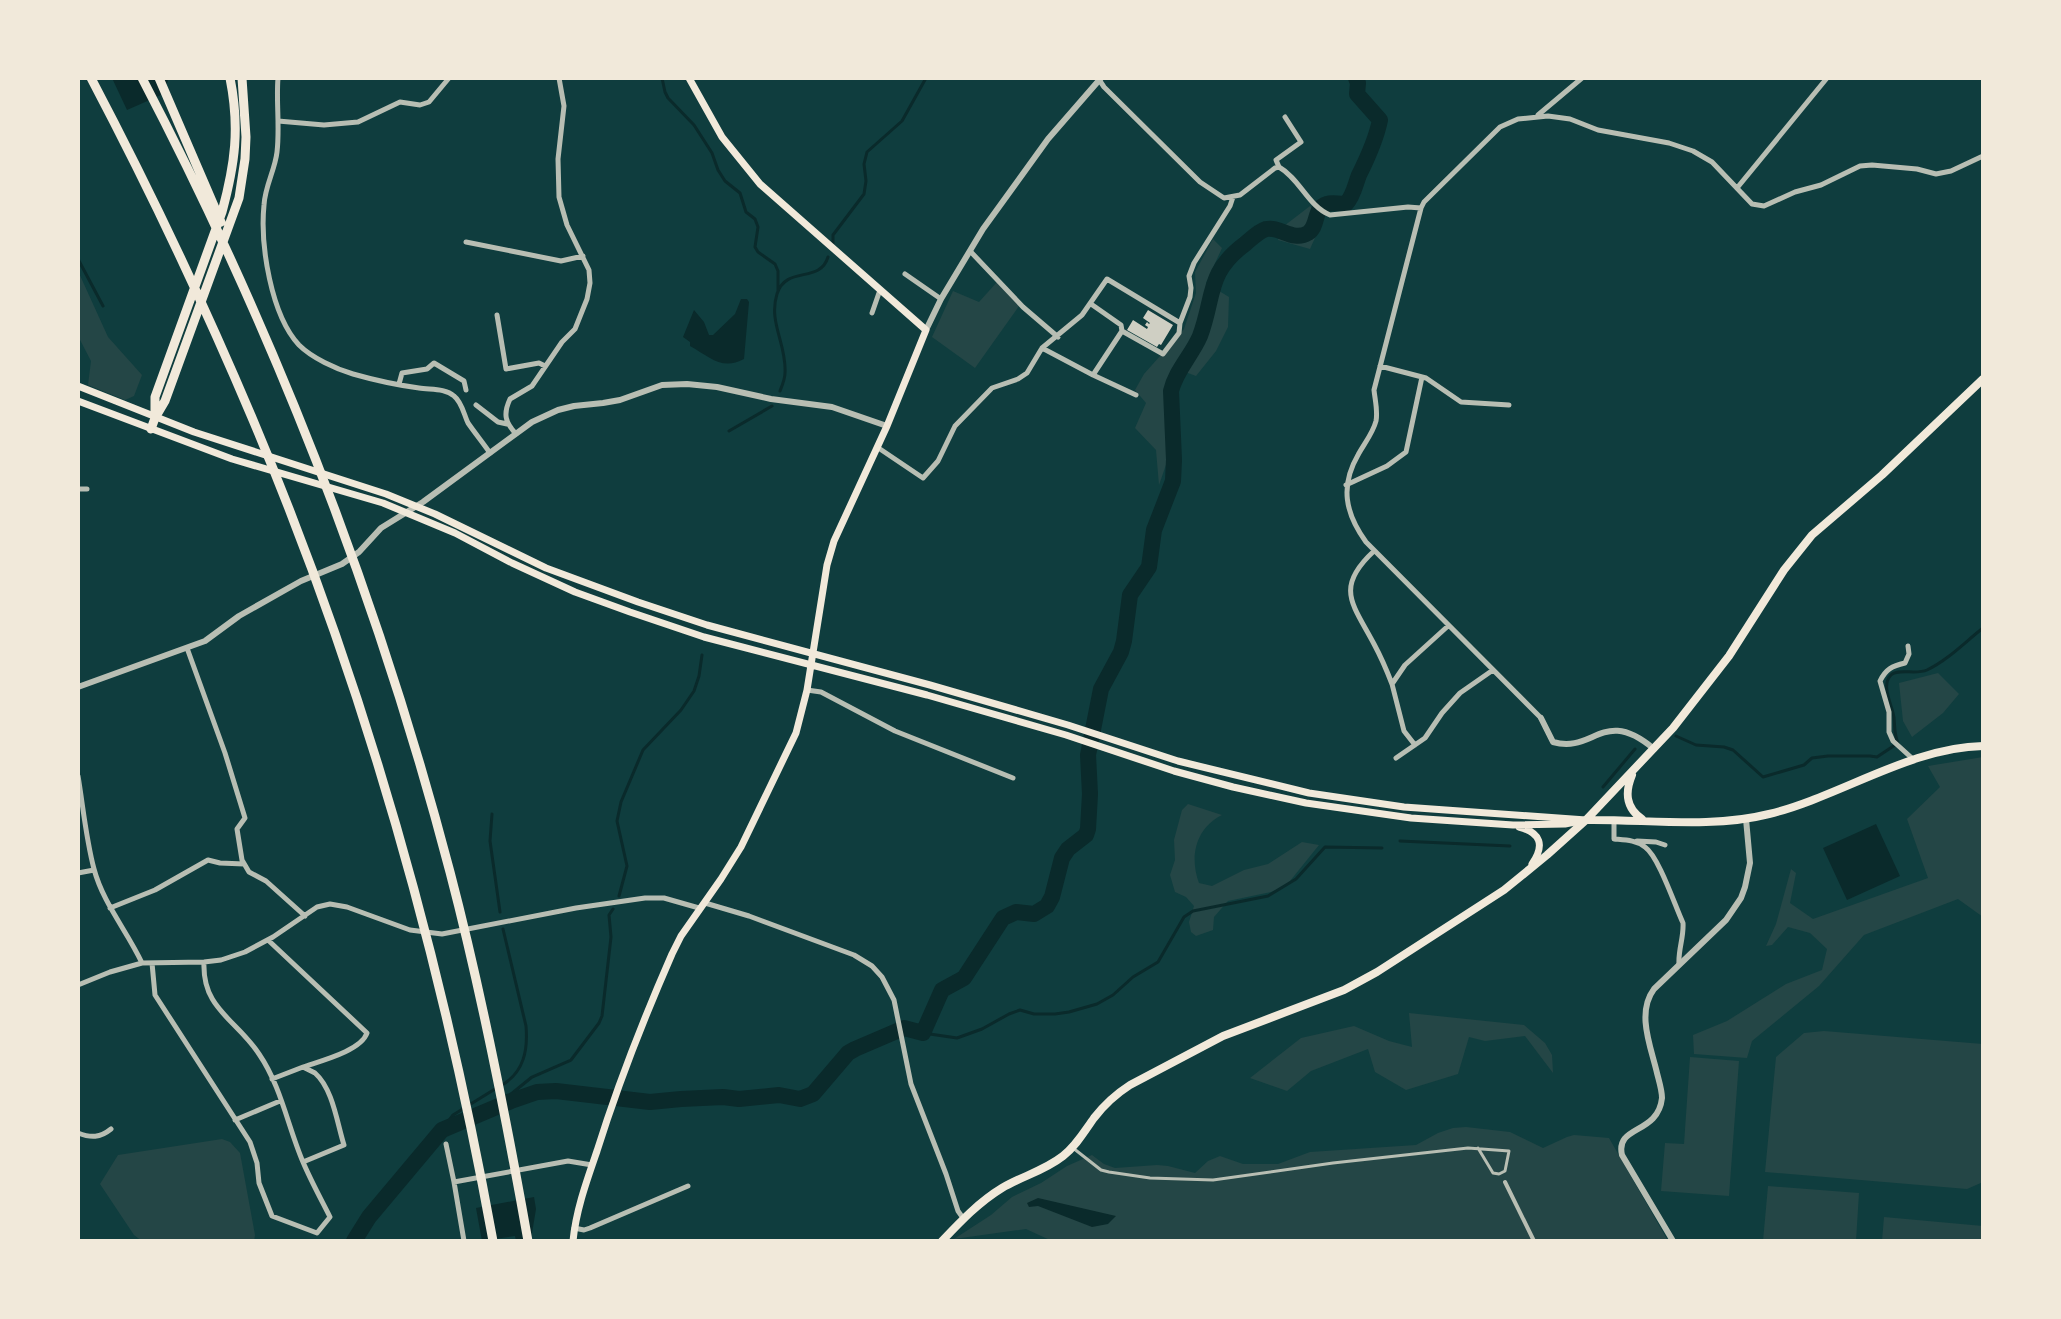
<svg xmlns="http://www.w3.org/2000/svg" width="2061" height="1319" font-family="Inter,sans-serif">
<rect width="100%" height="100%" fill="#0f3d3e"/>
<path fill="#244646" d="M1310 206 1323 220 1310 249 1278 240 1284 226Z
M1213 239 1222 248 1206 283 1229 297 1228 327 1216 351 1196 376 1177 369 1166 388 1167 462 1159 485 1156 450 1135 428 1146 403 1135 390 1144 374 1184 329 1196 293 1195 272Z
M78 271 108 337 142 375 134 396 125 400 88 385 91 361 78 336Z
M997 282 1019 306 975 368 932 337 953 291 979 302Z
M1938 673 1959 694 1943 713 1912 737 1903 721 1899 683Z
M1983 757V917L1958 899 1864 935 1819 986 1752 1041 1747 1058 1694 1054 1693 1035 1727 1021 1786 984 1822 970 1827 949 1810 933 1788 927 1772 945 1766 946 1776 924 1791 869 1796 873 1790 903 1813 919 1928 878 1907 819 1940 787 1928 766Z
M1188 804 1222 815C1196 828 1189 856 1199 883L1212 886 1244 870 1268 864 1302 842 1319 845 1286 886 1271 892 1228 901 1214 917 1213 930 1196 936 1191 932 1189 922 1194 906 1186 897 1175 892 1170 875 1175 860 1174 840 1182 810Z
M1409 1013 1524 1025 1545 1043 1552 1055 1553 1073 1525 1036 1485 1041 1469 1037 1458 1074 1406 1090 1375 1072 1368 1049 1311 1071 1287 1091 1250 1078 1301 1038 1354 1026 1389 1041 1412 1047Z
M1824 1031 1983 1044V1182L1967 1189 1765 1172 1776 1057 1804 1033Z
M1690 1057 1739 1061 1729 1196 1661 1191 1665 1143 1684 1144Z
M1466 1127 1510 1132 1543 1148 1567 1137 1574 1135 1609 1138 1668 1241H1052L1026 1229 954 1239 991 1215 1012 1197 1041 1183 1067 1166 1092 1155 1104 1164 1115 1168 1157 1165 1168 1166 1195 1173 1208 1161 1220 1156 1243 1164H1278L1310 1152 1416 1145 1438 1133 1453 1128Z
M222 1139 230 1142 240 1153 255 1235 254 1241H142L134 1235 100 1184 118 1155Z
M1768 1186 1859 1193 1856 1241H1763Z
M1884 1217 1983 1226V1241H1882Z"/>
<path fill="#0a2a2b" d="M112 78H167L168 81 161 95 127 110Z
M741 299H747L749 302 744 359C722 371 710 357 690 346V342L683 337 694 310 704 322 709 335H713L735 314Z
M1876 824 1900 876 1847 900 1823 848Z
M534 1197 536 1209 531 1239 516 1241 515 1236 482 1241 476 1208Z
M1038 1198 1116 1216 1108 1224 1092 1227 1038 1206 1029 1207 1027 1203Z"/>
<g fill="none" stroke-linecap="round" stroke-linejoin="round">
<path stroke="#0a2a2b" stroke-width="3" d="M662 78 665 92 668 98 694 125 712 153 718 170 725 181 740 193 746 212 755 219 758 227 755 247 758 252 775 264 778 271V291
M833 243V235L864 194 866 181 864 164 867 152 902 121 926 78
M78 259 103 306
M780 391C782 386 785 379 785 373 787 345 768 322 777 294 786 265 820 284 828 257
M729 431 772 406
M1676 736 1696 745 1724 747 1733 750 1763 777 1804 765 1812 758 1828 756H1870L1877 757 1898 743C1894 734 1895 727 1894 718 1893 706 1880 686 1891 675 1898 668 1916 675 1927 670 1948 660 1965 642 1983 628
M1603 787 1635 749
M492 814 490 841 500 912
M1400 841 1510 846
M619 896 627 866 617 821 621 802 643 750 681 710 694 691 699 676 702 655
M923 1033 957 1038 982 1029 1009 1014 1020 1010 1034 1014H1055L1069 1012 1097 1004 1113 995 1133 977 1158 962 1184 917 1193 911 1268 896 1296 879 1325 847 1382 848
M502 1085C524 1072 528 1050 526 1026L503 929
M505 1099 532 1077 571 1060 599 1023 602 1016 611 937 609 915 613 909
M442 1130 453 1115 495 1089"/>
<path stroke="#0a2a2b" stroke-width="16" d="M354 1241 369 1217 442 1130 511 1101 537 1092 556 1091 650 1102 681 1099 723 1097 739 1099 779 1095 800 1099 813 1094 848 1053 855 1049 904 1028 923 1033 942 990 964 978 1003 918 1016 912 1034 914 1047 906 1052 897 1062 858 1068 849 1086 835 1088 829 1090 794 1088 755 1101 689 1121 652 1124 641 1130 595 1149 567 1154 530 1173 481 1174 460 1171 391C1176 370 1192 355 1200 336 1215 296 1206 273 1245 244 1251 239 1259 231 1266 229 1280 226 1293 242 1308 233 1319 226 1313 208 1327 204 1332 202 1341 204 1346 204 1354 195 1355 185 1359 175 1368 157 1376 140 1380 120L1357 94 1358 83 1356 78"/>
</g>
<path fill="#cfcfc3" d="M1148 310 1173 325 1161 345 1159 344 1157 347 1127 330 1133 320 1147 329 1148 327 1145 325 1147 322 1149 324 1150 323 1143 318Z"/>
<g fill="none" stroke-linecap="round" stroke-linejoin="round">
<path stroke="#b8beb3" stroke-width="3" d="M1073 1148 1101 1170 1109 1172 1150 1178 1213 1180 1333 1163 1468 1148 1509 1151 1505 1171 1499 1174 1493 1173 1478 1148"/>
<path stroke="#b8beb3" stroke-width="4" d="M1505 1182 1534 1241"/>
<path stroke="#b8beb3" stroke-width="5" d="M278 78C276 102 280 127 277 152 275 170 265 186 264 205 260 245 271 315 299 345 312 358 336 369 353 374 374 380 397 385 419 388 430 390 445 388 454 396 462 402 464 415 468 423 475 433 483 443 490 453
M1098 78 1104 87 1200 182 1224 198 1240 195 1275 168 1279 167C1300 179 1308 206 1330 215L1408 207 1421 208 1424 202 1500 127 1518 119 1548 116 1570 119 1598 130 1669 143 1693 151 1712 162 1752 204 1764 206 1795 192 1821 185 1860 166 1872 165 1917 169 1936 174 1951 171 1983 156
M1538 115 1582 78
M278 121 324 125 358 122 400 102 420 105 429 102 449 78
M1279 167 1276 160 1301 142 1285 117
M1737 188 1827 78
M1421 208 1374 390C1375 400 1378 411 1376 421 1373 433 1364 444 1358 455 1340 486 1345 513 1366 542L1541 718
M466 242 561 261 583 256
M970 251 1023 307 1058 337
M905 274 941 299
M1091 304 1121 325 1122 331 1093 375
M872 313 880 290
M497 315 506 369 539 363 545 366
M1122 331 1163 354 1179 333 1180 323 1190 297 1191 288 1189 276 1194 263 1230 206 1233 197
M1042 348 1082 315 1107 279 1180 323
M1380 366 1426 378 1461 402 1509 405
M399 384 402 373 427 369 434 363 464 381 466 390
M476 405 498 422 507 424
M516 434C505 422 503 414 510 399L532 386 562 342 575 329 587 299 590 283 589 270 567 225 559 197 558 159 564 106 559 78
M877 447 923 478 938 461 955 426 992 388 1018 379 1027 373 1042 348 1093 375 1136 395
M1346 485 1387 466 1406 452 1422 377
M78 489H87
M1374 551C1334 588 1353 604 1374 644 1381 657 1387 671 1392 684
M1908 646 1909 654 1905 663C1892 666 1886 669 1880 681L1889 712V732L1893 741 1914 760
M187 648 225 753 245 818 237 829 242 860 249 872 266 881 305 916
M807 690 821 692 895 731 1013 778
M1415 745 1404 731 1392 684 1405 665 1448 626
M1396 758 1425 738 1442 713 1460 693 1493 670
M78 776C83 806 86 839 94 869 103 903 127 931 142 963
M1614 821V839C1625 840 1636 840 1645 847 1659 857 1675 906 1683 923 1684 937 1678 950 1679 964
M1637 841 1656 842 1665 845
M78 873 94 870
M705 903 749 916 854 955 872 966 882 977 894 1000 911 1084 946 1174 958 1211 963 1218
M110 908 155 890 208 860 220 863 244 864
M268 940 367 1033C361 1051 320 1061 303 1067
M152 963 155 995 250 1142 257 1163 259 1183 272 1216 317 1233 330 1217C321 1199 311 1181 303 1162 288 1127 281 1086 259 1054 236 1019 202 1009 204 962
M78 985 110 972 142 963 204 962 221 960 245 952 273 937 317 907 330 904 347 907 410 930 442 934 576 908 645 898H664L699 908
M272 1079 303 1067C305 1068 313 1072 315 1073 333 1089 337 1123 344 1145L303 1162
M235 1120 280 1101
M78 1133C91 1138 100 1138 111 1129
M446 1144 454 1182 464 1241
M454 1182 568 1161 592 1165
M574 1228 584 1230 590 1228 688 1186"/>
<path stroke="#b8beb3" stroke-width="6" d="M926 330 941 299 983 229 1048 139 1101 78
M78 687 205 641 239 616 301 581 342 564 359 552 381 528 423 502 532 422 558 410 574 406 603 403 620 400 662 385 687 384 717 387 771 399 832 407 887 426
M1541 718 1553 742C1594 754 1603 706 1654 749
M1673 1241 1622 1155C1615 1125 1658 1135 1662 1098 1662 1090 1659 1081 1657 1073 1651 1047 1636 1013 1654 989L1726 920 1741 898 1745 887 1750 863 1746 819"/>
<path stroke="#f1e9da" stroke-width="7" d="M78 386 194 432 386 494 435 514 546 568 638 602 707 625 930 685 1068 725 1178 761 1309 793 1404 807 1586 820
M78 401 232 459 383 503 455 533 512 563 575 592 630 612 704 637 927 695 1066 735 1174 771 1233 787 1306 803 1411 818 1513 825 1565 824 1580 821
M1519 827C1541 833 1545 845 1532 864
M573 1241C576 1210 587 1180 597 1151 618 1084 644 1018 672 954L681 936 721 879 741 847 796 733 807 690 827 565 834 541 887 426 926 330 760 184 722 137 689 78"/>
<path stroke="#f1e9da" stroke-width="8" d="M1632 775C1625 792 1625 807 1642 819
M1586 820C1646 819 1710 829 1769 814 1839 797 1911 747 1983 746
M942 1241C961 1221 979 1202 1002 1188 1022 1176 1044 1171 1063 1156 1076 1146 1084 1132 1094 1118 1104 1105 1116 1094 1130 1085L1223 1036 1344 990 1377 972 1504 890 1547 855 1586 820 1673 728 1729 656 1784 570 1812 535 1882 475 1983 379"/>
<path stroke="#f1e9da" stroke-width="9" d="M91 78C150 190 204 304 253 420 364 683 442 960 493 1241
M142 78C273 329 378 598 450 872 482 994 506 1117 528 1241
M159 78 221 222
M155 414V397L222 212C235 164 240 128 230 78
M151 429 155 418 165 401 239 198 245 159 246 137 242 78"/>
</g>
<rect width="2061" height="1319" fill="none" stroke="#f1e9da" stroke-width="160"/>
</svg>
